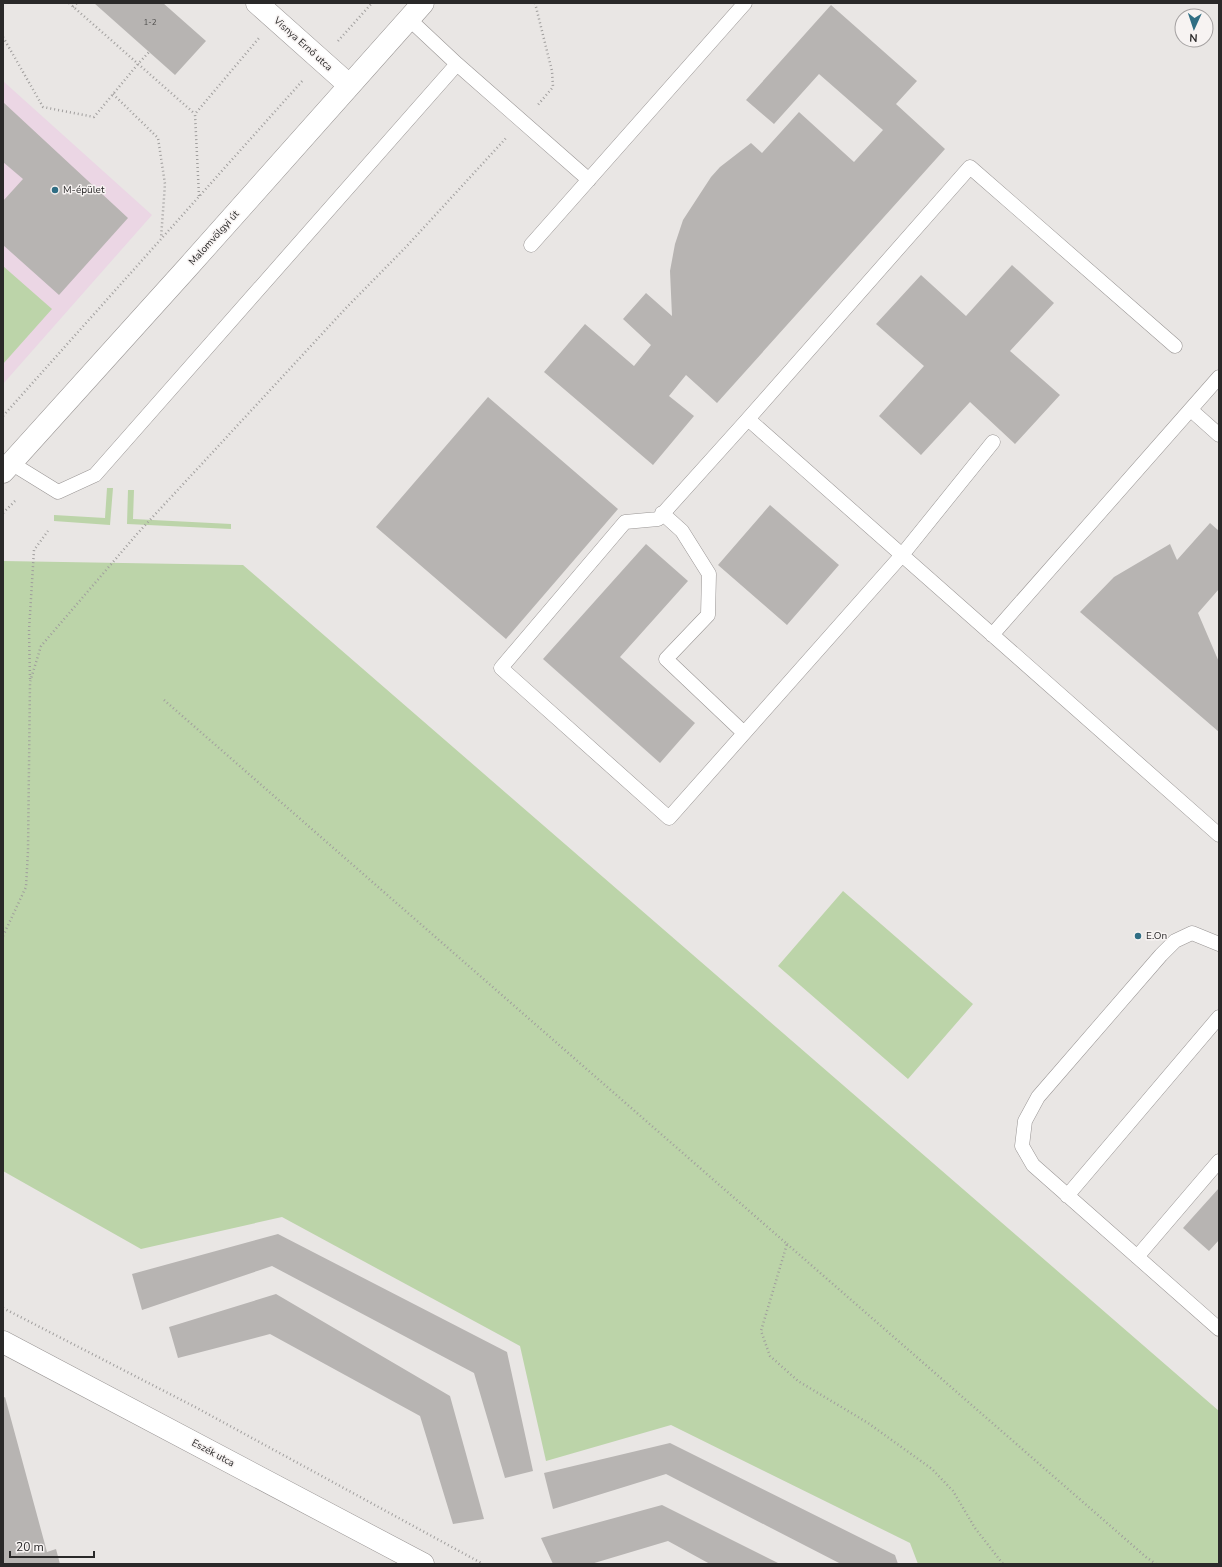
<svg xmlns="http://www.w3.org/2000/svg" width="1222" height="1567" font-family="'Nunito Sans',sans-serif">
<rect width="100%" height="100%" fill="#e9e6e4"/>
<path fill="#ebd6e4" d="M3 81 152 215 3 384Z"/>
<path fill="#bcd4a9" d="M3 266 52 309 3 364Z
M107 488H113L110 525 54 521V515L105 518Z
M128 490H134L133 519 231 524V529L127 524Z
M3 561 243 565 1219 1411V1564H918L910 1543 671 1425 546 1461 520 1346 282 1217 141 1249 3 1171Z
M843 891 973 1004 908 1079 778 966Z"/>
<path fill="#b7b4b2" d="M94 3H163L206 41 175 75Z
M831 5 917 81 896 104 945 149 717 403 686 375 669 396 694 416 653 465 544 372 585 324 634 366 651 345 623 319 646 293 672 316 670 271 675 244 683 220 711 177 720 167 751 143 762 153 799 112 854 162 883 130 819 74 774 124 746 100Z
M3 102 128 218 59 295 3 245V201L23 179 3 162Z
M1012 265 1054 303 1010 351 1060 395 1015 444 970 402 921 455 879 416 924 366 876 324 921 275 966 316Z
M488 397 618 509 506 639 376 527Z
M770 505 839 565 787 625 718 565Z
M1210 523 1219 531V589L1198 613 1219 662V732L1080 612 1114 577 1170 544 1177 560Z
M646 544 688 581 620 657 695 723 660 763 543 659Z
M1219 1188V1240L1209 1251 1183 1228Z
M278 1234 507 1352 533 1471 505 1478 474 1373 272 1266 142 1310 132 1274Z
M276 1294 450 1396 484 1519 453 1524 420 1416 270 1334 178 1358 169 1327Z
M5 1397 47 1552 56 1549 60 1564H3V1398Z
M670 1443 895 1555 898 1564H841L666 1474 553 1509 544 1473Z
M662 1505 780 1564H710L668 1541 591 1564H553L541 1538Z"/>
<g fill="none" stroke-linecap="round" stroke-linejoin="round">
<g stroke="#999594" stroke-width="15">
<path id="service" d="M457 64 589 180
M531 245 745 3
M1175 346 970 167 748 419 1219 835
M1191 410 1219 435
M748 419 658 519 625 522 501 668 669 818 902 555 993 442
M11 463 58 492 95 475 457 64 409 19
M662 513 682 531 709 574 708 615 666 659 744 733
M992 635 1219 377
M1219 944 1192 933 1175 941 1161 955 1038 1097 1025 1121 1022 1146 1033 1165 1219 1329
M1067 1196 1219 1017
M1137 1257 1219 1161"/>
</g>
<g stroke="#999594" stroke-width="23">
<path id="minor" d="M257 3 349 85
M3 1342 423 1564"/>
</g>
<g stroke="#999594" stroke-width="23">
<path id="secondary" d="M3 472 188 267 423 3"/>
</g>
<path stroke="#a09e9d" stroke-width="2.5" stroke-dasharray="1 3" stroke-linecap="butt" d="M69 3 195 114
M535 3 552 71 553 87 537 106
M73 7 77 3
M3 37 43 107 94 117 138 64 149 52
M338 41 372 3
M113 94 158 138 165 184 161 238
M199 196 195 114 259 38
M3 416 304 79
M3 513 15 501
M30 679 29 630 34 550 48 531
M164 700 787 1244 761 1331 770 1356 798 1381 868 1423 932 1469 953 1491 975 1528 1003 1564
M3 936 26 887 28 851 30 682 41 646 137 534 346 308 406 247 507 137
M787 1244 1146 1557 1156 1564
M3 1308 197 1408 483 1564"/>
<use href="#service" stroke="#fff" stroke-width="14"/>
<use href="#minor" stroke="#fff" stroke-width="22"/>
<use href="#secondary" stroke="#fff" stroke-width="22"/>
</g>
<g fill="#306e84" stroke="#f7f3f2" stroke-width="1.5">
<circle cx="55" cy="190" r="4"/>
<circle cx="1138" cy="936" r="4"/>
</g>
<g text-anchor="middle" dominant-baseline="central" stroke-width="3" stroke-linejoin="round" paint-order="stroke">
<g font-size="8" fill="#4d4c4b">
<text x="150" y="22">1-2</text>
</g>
<g font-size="10" fill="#2a2929" stroke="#f7f3f2">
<text transform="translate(303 44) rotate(42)">Visnya Ernő utca</text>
<text transform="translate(214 238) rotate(-48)">Malomvölgyi út</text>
<text transform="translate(213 1453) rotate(28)">Eszék utca</text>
</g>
<g font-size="10" fill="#2a2929" stroke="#f7f3f2" text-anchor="start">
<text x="63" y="190">M-épület</text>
<text x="1146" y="936">E.On</text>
</g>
</g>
<rect width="1222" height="1567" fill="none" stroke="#2a2929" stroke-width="8"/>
<g transform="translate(1194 28) rotate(183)"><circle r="19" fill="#f7f3f2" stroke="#a5a2a2"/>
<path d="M0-3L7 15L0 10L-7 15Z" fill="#306e84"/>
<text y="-6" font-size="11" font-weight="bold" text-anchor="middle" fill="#2a2929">N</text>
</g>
<path d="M10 1551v6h84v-6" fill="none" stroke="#2a2929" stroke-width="2"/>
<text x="16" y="1551" font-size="12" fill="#2a2929" stroke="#f7f3f2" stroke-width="3" paint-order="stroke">20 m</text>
</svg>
